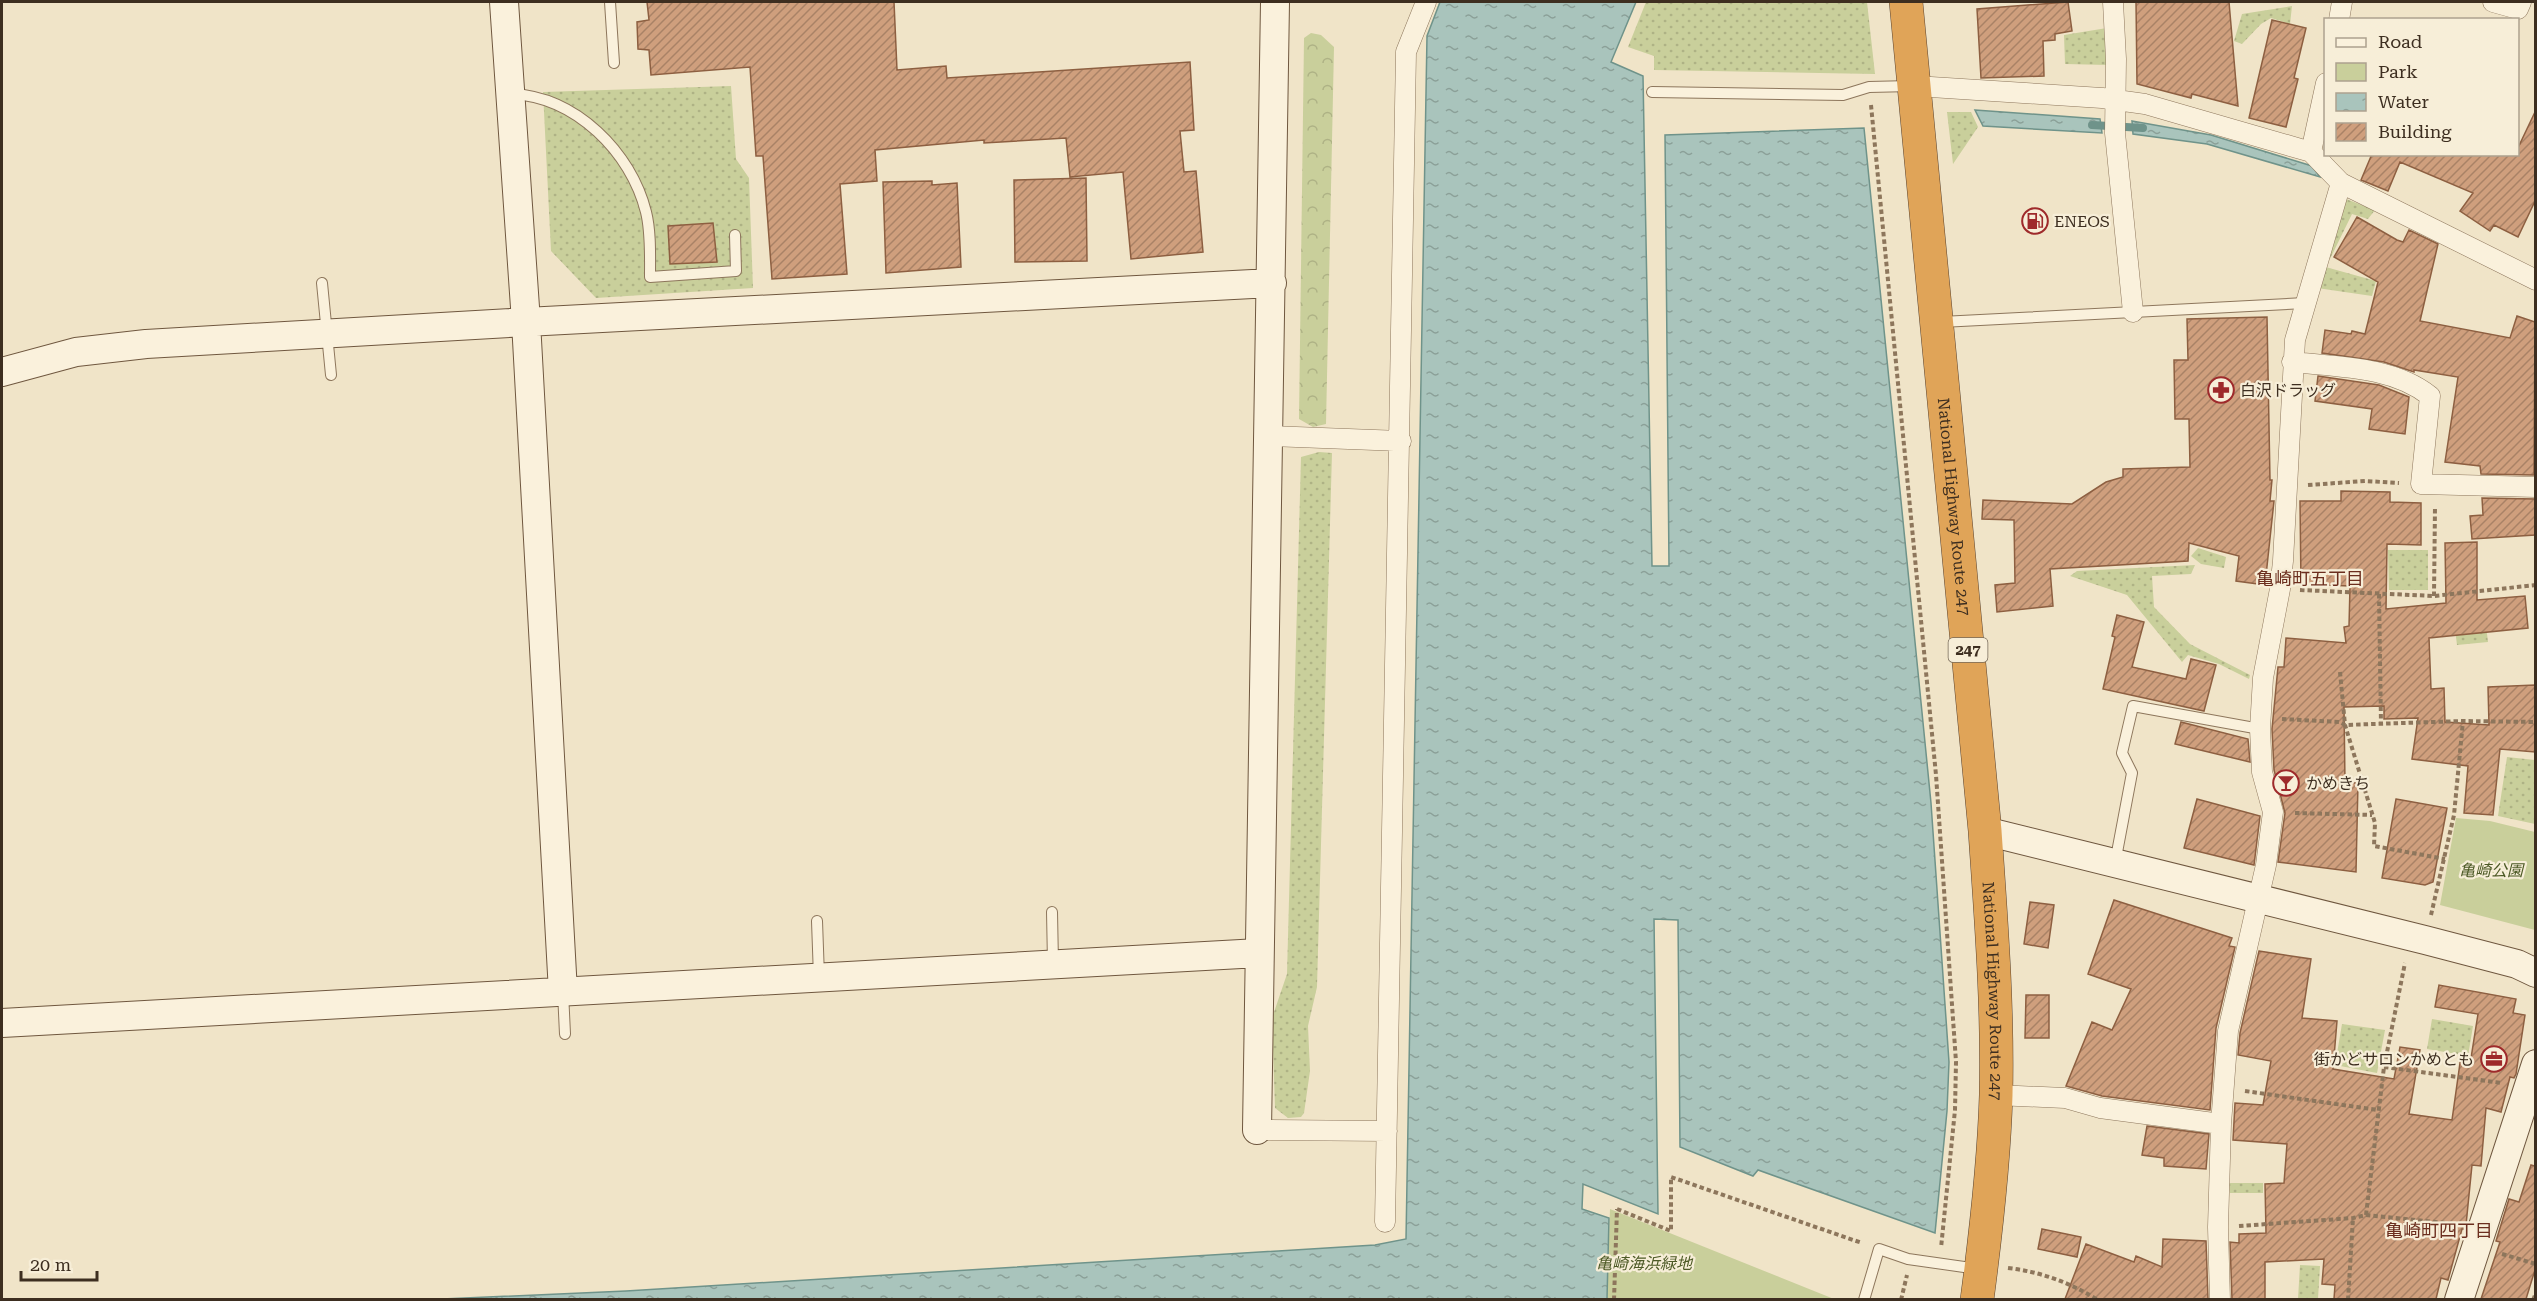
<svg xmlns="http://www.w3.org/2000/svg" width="2537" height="1301" font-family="'Roboto Serif','Noto Sans JP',serif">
<defs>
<pattern id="grass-dots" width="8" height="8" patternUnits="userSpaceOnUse" patternTransform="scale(1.5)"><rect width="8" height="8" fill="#c9cf9b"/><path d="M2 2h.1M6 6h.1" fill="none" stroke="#aeb285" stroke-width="1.8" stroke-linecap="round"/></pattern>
<pattern id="forest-crowns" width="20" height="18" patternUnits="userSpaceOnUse" patternTransform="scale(1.5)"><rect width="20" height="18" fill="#c9cf9b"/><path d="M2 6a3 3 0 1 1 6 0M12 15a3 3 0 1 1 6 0" fill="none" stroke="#aeb285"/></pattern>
<pattern id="water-ripples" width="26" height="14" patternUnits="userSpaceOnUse" patternTransform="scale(1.5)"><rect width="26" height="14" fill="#a9c4bc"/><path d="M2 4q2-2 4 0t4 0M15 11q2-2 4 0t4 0" fill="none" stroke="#8ba098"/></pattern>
<pattern id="building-hatch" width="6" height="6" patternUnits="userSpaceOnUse" patternTransform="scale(1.5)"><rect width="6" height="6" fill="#cf9f7d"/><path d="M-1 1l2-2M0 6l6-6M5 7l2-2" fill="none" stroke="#a98266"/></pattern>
</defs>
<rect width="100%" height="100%" fill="#f0e4c8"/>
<path fill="url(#grass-dots)" d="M1646 2H1867L1875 74 1654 70V56L1628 47Z
M2292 6 2290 24 2271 18 2261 24 2242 44 2234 41 2242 14Z
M2107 28 2108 65 2065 64 2064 35Z
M731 86 736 159 749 178 753 288 596 298 551 251 543 92Z
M1947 112H1971L1978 127 1953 164Z
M2346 199 2375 210 2368 219 2352 214 2330 259 2324 257Z
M2322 266 2376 281 2372 296 2317 288Z
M1319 452 1332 453 1317 987 1308 1026 1310 1071 1304 1113 1301 1117 1288 1118 1275 1108 1272 1018 1287 974 1301 457Z
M2198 548 2226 557 2224 568 2201 564 2191 556Z
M2388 550H2428V590H2389Z
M2195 565 2191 574 2152 576 2154 607 2190 644 2250 675 2249 679 2219 664 2188 655 2182 662 2127 595 2070 576 2077 571Z
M2485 617 2488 642 2457 645 2454 621Z
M2507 757 2535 760V824L2498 816Z
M2432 1019 2473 1026 2468 1056 2427 1049Z
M2342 1024 2385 1030 2377 1073 2335 1065Z
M2229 1183H2263V1193H2230Z
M2300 1265 2320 1266 2318 1299H2298Z"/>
<path fill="url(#forest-crowns)" d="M1311 33 1321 35 1334 47 1326 424 1313 427 1299 419 1304 38Z"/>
<path fill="#c9cf9b" d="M2456 818 2490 821 2535 832V930L2440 905Z
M1610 1209 1834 1299 1607 1300Z"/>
<path fill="url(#water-ripples)" stroke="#6f938a" stroke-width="1.5" d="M1440 2H1636L1611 62 1643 76 1652 566H1669L1665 135 1864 128 1931 803 1949 1062 1947 1111 1935 1233 1758 1170 1753 1176 1680 1147 1678 920 1654 919 1658 1214 1583 1184 1582 1209 1609 1218 1607 1299H442L626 1291 1375 1245 1406 1239 1427 36Z
M1975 110 2100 119 2102 133 1983 126Z
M2132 121 2211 135 2312 166 2320 177 2207 144 2133 134Z"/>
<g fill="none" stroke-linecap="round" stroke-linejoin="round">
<path stroke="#6f938a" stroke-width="8" d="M2092 125 2143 128"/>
</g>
<path fill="url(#building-hatch)" stroke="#8d5f41" stroke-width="1.5" d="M647 2H894L897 70 946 66 947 78 1190 62 1194 130 1180 131 1184 172 1196 171 1203 252 1131 259 1123 172 1070 177 1066 138 984 143V140L875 150 877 181 840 184 847 274 772 279 763 156H756L750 67 651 75 649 50 638 49 637 22 649 20Z
M2068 2 2072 31 2055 34V40L2043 41 2044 76 1981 78 1977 9Z
M2136 2H2229L2238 106 2192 94 2191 98 2137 84Z
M2272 20 2306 28 2294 78 2298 79 2286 127 2249 118Z
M2535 112V201L2518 237 2494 225 2490 231 2460 211 2473 193 2400 162 2388 191 2361 180 2372 154H2517V150Z
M1086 178 1087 261 1015 262 1014 180Z
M932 181V185L957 183 961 267 886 273 883 182Z
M2357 217 2397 240 2403 242 2409 230 2438 244 2420 321 2510 338 2517 316 2535 322 2534 475 2481 474 2480 466 2445 462 2458 377 2414 370V372L2384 362 2322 353 2325 330 2351 334 2352 331 2365 334 2378 282 2334 257Z
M713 223 717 262 670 264 668 226Z
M2267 317 2270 480H2272L2270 501H2274L2265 585 2236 581 2239 556 2189 543 2188 561 2050 569 2053 606 1997 612 1995 585 2015 583 2014 520 1982 519 1983 500 2072 504 2106 482 2123 477V469L2190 467 2189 419H2175L2174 360H2188L2187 319Z
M2318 376 2379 385 2409 397 2405 434 2369 429 2372 409 2315 401Z
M2341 491 2390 492V502L2421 503V545L2387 544 2386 609 2446 603 2445 543 2477 542V600L2525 596 2528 628 2429 638 2431 689 2444 688 2445 722 2489 725 2488 687 2535 685V752L2500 749 2493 815 2464 813 2468 766 2412 759 2418 718 2384 719V706L2344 707 2345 783H2358L2356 872 2278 862 2285 813 2274 770 2272 729 2278 667H2284L2286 638 2346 643 2344 627 2349 626 2350 586 2301 584 2300 501H2341Z
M2482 498 2535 499V535L2472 539 2470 516 2483 515Z
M2117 615 2144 622 2132 667 2186 679 2191 659 2216 665 2204 711 2103 689 2115 637 2112 636Z
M2181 722 2248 739 2250 762 2175 744Z
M2197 799 2260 816 2254 865 2184 848Z
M2396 799 2447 808 2433 882 2425 885 2382 878Z
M2114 900 2232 938 2229 946 2235 947 2216 1028 2210 1110 2102 1096 2066 1086 2092 1022 2112 1030 2131 989 2088 974Z
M2030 902 2054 905 2048 948 2024 944Z
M2259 951 2311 959 2302 1018 2337 1021 2333 1069 2394 1079 2400 1047 2420 1050 2409 1114 2452 1120 2461 1056 2471 1058 2478 1014 2435 1007 2439 985 2516 999 2513 1013 2525 1015 2516 1074 2514 1078 2510 1077 2501 1112 2486 1108 2481 1166 2472 1165 2466 1225 2465 1229H2462L2448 1280 2441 1278 2436 1299H2334L2335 1285 2322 1284 2324 1259 2265 1262V1299H2232L2230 1242 2239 1243V1234L2266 1233 2265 1184 2284 1183 2287 1144 2233 1140 2235 1103 2263 1105 2271 1061 2238 1055 2240 1033Z
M2026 995H2049V1038H2025Z
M2147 1126 2209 1134 2206 1169 2164 1166V1158L2142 1155Z
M2531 1165 2535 1166V1270L2526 1299H2481L2500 1242 2496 1241 2509 1199 2519 1202Z
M2042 1229 2081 1237 2077 1257 2038 1249Z
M2163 1239 2206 1241 2208 1299H2065L2086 1244 2134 1262 2136 1256 2162 1267Z"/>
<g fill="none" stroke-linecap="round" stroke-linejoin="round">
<g stroke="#8d765c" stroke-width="12">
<path id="lane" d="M610 2 614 63
M1652 92 1843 95 1869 87 1911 86
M512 94C576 97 631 152 646 212 651 232 650 256 650 277L736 271 735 235
M322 283 331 375
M1941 322 2305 303
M2115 863 2132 773 2122 753 2133 706 2260 729
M1052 912 1053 963
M817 921 819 977
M563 992 565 1034
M1864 1300 1879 1249 1908 1259 1978 1269"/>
</g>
<g stroke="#8d765c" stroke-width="21">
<path id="street" d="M2113 2 2116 59 2115 133 2133 312
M2493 2 2518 9 2521 2
M2339 20 2342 2
M1915 86 2102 98 2145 104 2311 152 2341 183 2536 280
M2311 152 2326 83
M2292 362C2338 367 2392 366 2430 396L2421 484 2536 487
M1269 436 1401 441
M1996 1095 2065 1098 2100 1108 2221 1124
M1257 1130 1387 1131
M1385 1222 1406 52 1426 2
M2220 1300 2218 1227 2221 1124 2228 1031 2266 865 2273 812 2262 772 2260 729 2263 678 2280 589 2283 561 2295 340 2341 183"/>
</g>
<g stroke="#6f573f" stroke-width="30">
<path id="secondary" d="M504 2 526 322 563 992
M2 372 76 352 146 344 526 322 1272 283
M1985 831 2425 940 2517 964 2536 973
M2 1023 1259 953
M1257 1130 1275 2
M2459 1300 2536 1064"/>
</g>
<g stroke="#5b4430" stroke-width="34">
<g id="highway">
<path id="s1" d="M1906 2 1985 831C1991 919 1998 1007 1996 1095 1994 1163 1986 1232 1977 1300"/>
</g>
</g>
<path stroke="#8d765c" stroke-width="4" stroke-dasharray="4.5 3" stroke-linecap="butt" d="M1871 105 1936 775 1956 1062 1955 1110 1941 1248
M2308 485 2365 481 2399 483
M2300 590 2434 596 2536 585
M2379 594 2381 724
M2434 596 2435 507
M2340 672 2345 725 2375 823 2374 846 2445 859
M2282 719 2340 722 2345 725 2463 721 2536 722
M2295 813 2372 815
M2431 915 2454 815 2463 721
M2384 1067 2502 1083
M2245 1091 2378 1110
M1617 1209 1671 1231V1177L1862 1243
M2366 1215 2384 1067 2405 963
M2239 1226 2353 1218 2366 1215 2456 1224
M2502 1254 2536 1264
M2008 1268C2041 1272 2069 1282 2098 1300
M1614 1300 1617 1209
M1901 1300 1907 1275
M2348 1300 2353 1218
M2533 1300 2536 1293"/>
<use href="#lane" stroke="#faf1dc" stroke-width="10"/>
<use href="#street" stroke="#faf1dc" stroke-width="20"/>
<use href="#secondary" stroke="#faf1dc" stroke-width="28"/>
<use href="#highway" stroke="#e0a458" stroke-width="33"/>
</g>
<defs>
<g id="fuel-ring" transform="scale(1.35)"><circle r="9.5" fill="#f7eed8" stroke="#9e2a2b" stroke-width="1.5"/><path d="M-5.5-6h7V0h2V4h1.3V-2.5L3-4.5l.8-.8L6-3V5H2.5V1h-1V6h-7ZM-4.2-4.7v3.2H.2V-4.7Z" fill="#9e2a2b"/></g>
<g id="pharmacy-ring" transform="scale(1.35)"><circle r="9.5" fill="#f7eed8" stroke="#9e2a2b" stroke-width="1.5"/><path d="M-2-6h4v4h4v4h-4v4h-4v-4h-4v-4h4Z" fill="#9e2a2b"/></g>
<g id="bar-ring" transform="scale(1.35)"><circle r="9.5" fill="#f7eed8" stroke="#9e2a2b" stroke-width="1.5"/><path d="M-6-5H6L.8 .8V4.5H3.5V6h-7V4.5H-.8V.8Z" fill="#9e2a2b"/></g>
<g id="office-ring" transform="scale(1.35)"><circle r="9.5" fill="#f7eed8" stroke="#9e2a2b" stroke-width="1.5"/><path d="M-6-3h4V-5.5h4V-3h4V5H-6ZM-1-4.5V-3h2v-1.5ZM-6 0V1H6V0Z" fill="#9e2a2b"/></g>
</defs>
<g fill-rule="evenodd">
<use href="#fuel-ring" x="2035" y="221"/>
<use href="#pharmacy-ring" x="2221" y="390"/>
<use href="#bar-ring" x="2286" y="783"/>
<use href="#office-ring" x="2494" y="1059"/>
</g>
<g text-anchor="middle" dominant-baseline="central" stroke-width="4.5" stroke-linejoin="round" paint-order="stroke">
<rect fill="#f7eed8" stroke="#756857" stroke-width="1.5" x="1948.5" y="638" width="39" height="24" rx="4.5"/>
<g font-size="15" font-weight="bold" fill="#3d2e20">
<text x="1968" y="650">247</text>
</g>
<g font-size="16" fill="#3d2e20" stroke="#f7eed8" text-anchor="start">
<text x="2054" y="221">ENEOS</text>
<text x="2240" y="390">白沢ドラッグ</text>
<text x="2306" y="783">かめきち</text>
<text x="2474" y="1059" text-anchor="end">街かどサロンかめとも</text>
</g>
<g font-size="16" fill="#3d2e20" stroke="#f7eed8">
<text stroke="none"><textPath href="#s1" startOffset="507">National Highway Route 247</textPath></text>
<text stroke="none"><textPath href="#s1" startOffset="993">National Highway Route 247</textPath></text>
</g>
<g font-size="16" font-style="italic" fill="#4d5a26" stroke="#f7eed8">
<text x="2491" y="870">亀崎公園</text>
<text x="1644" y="1263">亀崎海浜緑地</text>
</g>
<g font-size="18" fill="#6b2e1e" stroke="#f7eed8">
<text x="2310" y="578">亀崎町五丁目</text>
<text x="2439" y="1230">亀崎町四丁目</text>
</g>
</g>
<rect width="2537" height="1301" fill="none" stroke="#3d2e20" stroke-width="6"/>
<rect x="2324" y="18" width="195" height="138" fill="#f7eed8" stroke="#ada18e" stroke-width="1.5"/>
<rect x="2336" y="38" width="30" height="9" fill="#faf1dc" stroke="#ada18e" stroke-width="1.5"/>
<text x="2378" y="48" font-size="18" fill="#3d2e20">Road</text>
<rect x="2336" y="63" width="30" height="18" fill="#c9cf9b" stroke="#ada18e" stroke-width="1.5"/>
<text x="2378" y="78" font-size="18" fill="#3d2e20">Park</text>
<rect x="2336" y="93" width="30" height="18" fill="url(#water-ripples)" stroke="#ada18e" stroke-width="1.5"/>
<text x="2378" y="108" font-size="18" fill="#3d2e20">Water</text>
<rect x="2336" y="123" width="30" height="18" fill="url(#building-hatch)" stroke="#ada18e" stroke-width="1.5"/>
<text x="2378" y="138" font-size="18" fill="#3d2e20">Building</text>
<path d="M21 1271v9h76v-9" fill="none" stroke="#3d2e20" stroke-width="3"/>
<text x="30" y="1271" font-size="18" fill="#3d2e20" stroke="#f7eed8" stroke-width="4.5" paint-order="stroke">20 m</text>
</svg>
